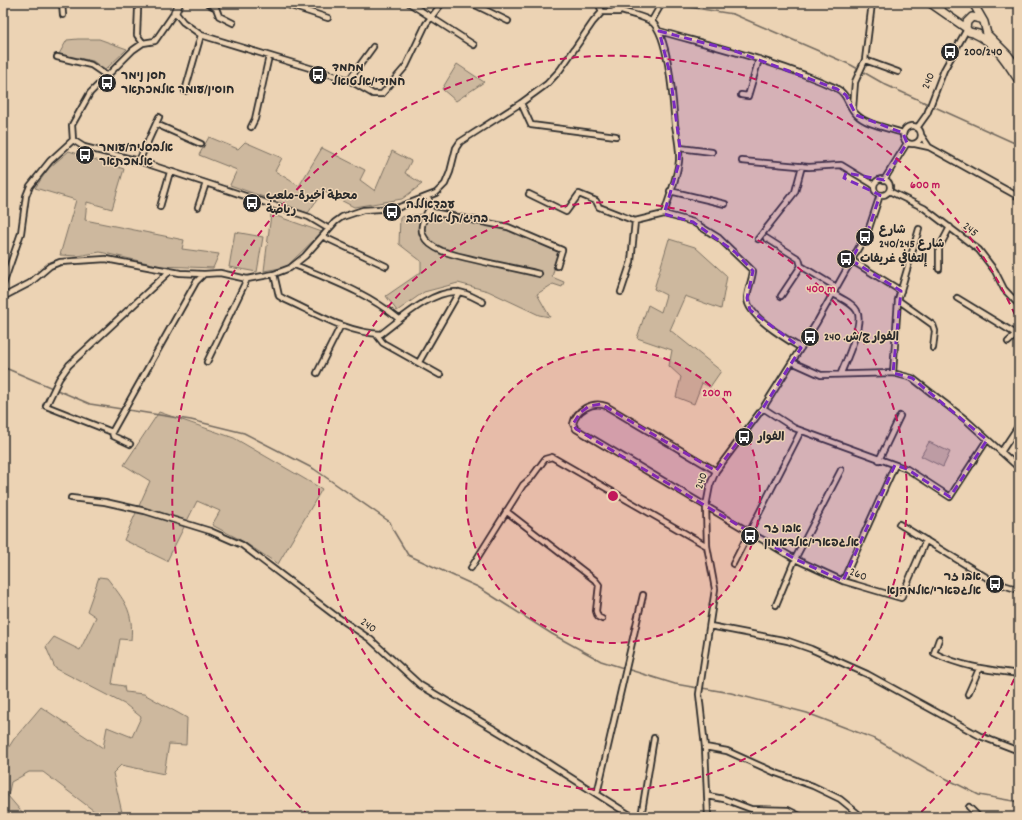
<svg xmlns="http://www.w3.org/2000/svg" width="1022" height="820" font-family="Dekko,'Playpen Sans Arabic','Playpen Sans Hebrew',sans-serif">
<rect width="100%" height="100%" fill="#ecd3b4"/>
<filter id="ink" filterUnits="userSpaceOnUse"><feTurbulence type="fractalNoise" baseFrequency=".025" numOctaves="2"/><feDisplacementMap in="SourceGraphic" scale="8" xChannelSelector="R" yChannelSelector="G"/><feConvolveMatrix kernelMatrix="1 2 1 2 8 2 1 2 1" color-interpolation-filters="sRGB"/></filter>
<g filter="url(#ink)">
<path fill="#cdb89e" stroke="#7c7264" d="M78 39H99L127 49 105 70 93 61 59 54 67 40Z
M457 64 484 82 456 101 442 89Z
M209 137 238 149 245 142 282 158 275 171 299 186 322 148 365 170 360 180 375 191 392 151 411 161 405 173 422 184 402 199 354 207 323 191 308 213 230 185 237 170 199 155Z
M69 151 124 169 112 209 87 202 85 220 184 240 182 249 219 254 213 268 161 266 100 252 78 256 60 255 76 200 35 188 49 168Z
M429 213 513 229 559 250 552 277 564 282 562 287 553 284 537 294 550 317 539 315 488 291 458 283 424 292 397 311 386 296 421 272V261L399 244 400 217Z
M271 214 322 232 286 267 264 271Z
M235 232 263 237 257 272 229 267Z
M669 239 695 247 727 276 721 309 685 296 670 330 721 371 710 387 702 383 694 404 676 397 681 377 669 366 672 350 637 338 648 305 661 312 666 295 654 289Z
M159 412 234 438 322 489 278 564 239 539 212 525 220 511 197 501 167 561 124 540 150 481 124 465Z
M929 442 950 452 943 467 921 456Z
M99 577 107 578C124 600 134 611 131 640L120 639 112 684 124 686 125 692 144 694 187 718 186 745 169 744 164 774 121 765 113 773 123 817H102L43 772H29L11 782 8 796 20 810 29 817H3V756L14 739 41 707 103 748 107 727 132 737 141 717 126 705 55 668 46 647 54 637 80 650 96 617 87 611Z"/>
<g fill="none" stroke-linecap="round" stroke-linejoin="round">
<path stroke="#72695e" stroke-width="1.5" d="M664 3 733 14 851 65 886 85 1019 145
M3 367 90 404 191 420 244 433 314 469 390 522 393 530 408 555 478 587 552 634 601 661 675 684 698 688
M702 688 731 693 807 713 875 739 929 770 979 795 1019 802"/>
<g stroke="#2b2b2b" stroke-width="8">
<path id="street" d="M62 3 63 15
M207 3 216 8 219 16 233 23
M282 3 328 18
M409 3 474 45
M471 3 508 21
M608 3C620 15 640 13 652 22 669 36 673 102 675 125 677 137 680 148 679 161 677 178 669 197 664 214
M138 9 137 35 143 43
M602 12H619
M602 12 600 7 602 3
M651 22 662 3
M659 31C719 48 779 62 836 88 848 94 847 105 856 114 866 125 889 128 903 133
M57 57 91 65 107 76
M865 60 898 72
M349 80 373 47
M185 91 201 35
M741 95 748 96 759 59
M521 103 531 125 616 136
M853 108 855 82 865 60 872 3
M156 124 201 144
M903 135a9 9 0 1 1 18 0a9 9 0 1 1-18 0Z
M251 127 255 119 269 56
M917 128 927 114 944 70 967 29
M915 144 929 147 921 135
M929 147 1019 197
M680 148 712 152
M139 161 159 117
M742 161 809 167 841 165 874 185
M874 187a8 8 0 1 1 16 0a8 8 0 1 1-16 0Z
M884 180 907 143
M670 191 725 204
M889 191 924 208 979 250 995 271 1004 289 1019 305
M529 194 566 212 579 194 596 201 599 207 635 221
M429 196 428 206 432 212 508 227 562 250 557 266
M160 207 170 172
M198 207 206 183
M429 209C425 217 419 226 423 235 426 242 435 248 442 251 472 261 508 266 539 274
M329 229 309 217 139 161 84 147 73 140 72 125 90 93 133 50 143 43 155 41 175 12 183 22 201 35 349 80 373 94H382L406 66 426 24 442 3
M324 237 386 266
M766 238 799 259 801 266 836 287
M758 239 795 192 802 166
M851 260 901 291
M295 265C333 281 366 292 399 319
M939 269V248L950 227
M274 274 279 296 284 299C315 313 347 333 381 334 400 320 432 290 457 292 466 292 475 298 483 302
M3 285 21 233 26 196 30 186 50 161 73 140
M621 292 631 262 635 221 664 214 693 222 719 238 753 271C752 281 747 291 747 298 747 316 786 339 801 348
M832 293C840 298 853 303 857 311 864 322 846 361 841 373
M781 296 801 266
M3 297 30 283 50 266 60 262 106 259 180 273 204 274
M957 298 1016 334
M898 300 933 325 935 331 933 348
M376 334 383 343 440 375
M1008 342 1019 332
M207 362 247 279
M419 362 459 292
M792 362 821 375 893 373 912 378 965 419 1019 468
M317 373 341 325
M893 373 898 300 919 229
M1019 406V412
M763 408 794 428 907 469 950 497 987 440
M112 432 196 282 204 274 220 273 247 279 274 274 290 268 305 256 335 222 342 217 363 210 397 208 436 193 445 184 450 172 456 148 460 142 521 103 547 84 560 70 593 22 602 12
M130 444 113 436 112 432 46 406 59 379 69 365 170 271
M1001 452 1019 425
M879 460 900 416
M716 471 606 406C592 401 576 410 573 424L576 429 795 559 843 581 901 598 926 540
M71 498 105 502 145 511 210 531 242 545 333 614 370 639 420 685 507 737 633 817
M506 511 595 580 599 585 596 611 598 617 602 619
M899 524 994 582 1019 590
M733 564 801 431
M471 568 523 485 531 478 545 459 552 457 707 546
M843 581 895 465
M776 605 795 559 841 470
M710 626 788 641 811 649 867 674 980 736 1019 751
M939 639 934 653C961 667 990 670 1019 674
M968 694 979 669
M705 747 727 751 776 773 813 786 840 799 862 817
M597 794 643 595
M708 796 724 799 751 809 788 810 802 817
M969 807 979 817
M641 817 654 738
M708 817 705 747 699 694 715 589 707 546 706 506 710 485 716 471 763 408 817 322 868 231 880 195"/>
</g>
<g stroke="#2b2b2b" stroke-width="10">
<path id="secondary" d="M930 3 966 28
M973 3 984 22 987 34 1008 55 1019 70
M175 12 179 3
M975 34C996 43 1007 63 1019 81
M978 34 969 32 966 28 967 22 972 17 981 19"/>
</g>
<use href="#street" stroke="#ecd3b4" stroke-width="4.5"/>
<use href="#secondary" stroke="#ecd3b4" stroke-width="7"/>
</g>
</g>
<path fill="#7b2cbf" fill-opacity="0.2" stroke="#7b2cbf" stroke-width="3" stroke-dasharray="8 5" stroke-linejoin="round" d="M659 31 735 51 837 89 846 95 856 115 903 133 907 143 884 180 846 173 844 178 880 195 868 231 851 260 901 291 893 373 912 378 987 440 950 497 907 469 895 465 843 581 795 559 576 429 573 424 580 413 589 406 601 404 716 471 763 408 801 348 750 310 747 298 753 271 735 252 693 222 664 214 679 163 680 148 670 74Z"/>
<circle cx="613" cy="496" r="147" fill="#c2185b" fill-opacity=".12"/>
<g fill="none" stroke="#c2185b" stroke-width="2" stroke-dasharray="7 5">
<circle cx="613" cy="496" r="147"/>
<circle cx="613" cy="496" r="294"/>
<path d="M1019 668A441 441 0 0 1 917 816M309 816A441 441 0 1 1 1019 324"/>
</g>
<defs>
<g id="bus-disc" transform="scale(1)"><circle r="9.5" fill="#2b2b2b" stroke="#ecd3b4"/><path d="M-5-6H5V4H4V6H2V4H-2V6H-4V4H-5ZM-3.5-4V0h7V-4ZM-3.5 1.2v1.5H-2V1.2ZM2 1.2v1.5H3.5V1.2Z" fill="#fff"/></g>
</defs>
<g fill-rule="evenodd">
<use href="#bus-disc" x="950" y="52"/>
<use href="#bus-disc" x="318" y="75"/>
<use href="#bus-disc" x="107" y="83"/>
<use href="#bus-disc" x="85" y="155"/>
<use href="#bus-disc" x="252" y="203"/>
<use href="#bus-disc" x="392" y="212"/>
<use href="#bus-disc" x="865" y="237"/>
<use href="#bus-disc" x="846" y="259"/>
<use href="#bus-disc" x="810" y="337"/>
<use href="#bus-disc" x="744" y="437"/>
<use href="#bus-disc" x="750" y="536"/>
<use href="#bus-disc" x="995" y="584"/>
</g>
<g text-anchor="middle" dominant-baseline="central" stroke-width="3" stroke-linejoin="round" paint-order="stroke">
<g font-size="12" font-weight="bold" fill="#2b2b2b" stroke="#ecd3b4" text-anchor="start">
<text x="964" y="52">200/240</text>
<text x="332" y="68">מחמד<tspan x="332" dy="14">חמודי/אלטואל</tspan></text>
<text x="121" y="76">חסן נימר<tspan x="121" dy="14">חוסין/עומר אלמכתאר</tspan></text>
<text x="99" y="148">אלבסליה/עומר<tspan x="99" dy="14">אלמכתאר</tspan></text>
<text x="266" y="196">محطة أخيرة-ملعب<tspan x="266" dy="14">رياضة</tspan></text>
<text x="406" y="205">עבדאללה<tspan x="406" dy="14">בהיג/תל אלדהב</tspan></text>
<text x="879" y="230">شارع<tspan x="879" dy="14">240/شارع 245</tspan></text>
<text x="860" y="259">إلتفافي غريفات</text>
<text x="824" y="337">الفوار ج/ش. 240</text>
<text x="758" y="437">الفوار</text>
<text x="764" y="529">אבו זר<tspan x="764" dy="14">אלגפארי/אלדאמון</tspan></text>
<text x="981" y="577" text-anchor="end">אבו זר<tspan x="981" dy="14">אלגפארי/אלמהנא</tspan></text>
</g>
<g font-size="12" fill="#2b2b2b" stroke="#ecd3b4">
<text transform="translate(929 81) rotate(-69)">240</text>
<text transform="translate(970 230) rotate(39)">245</text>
<text transform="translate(702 481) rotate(-72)">240</text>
<text transform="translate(858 575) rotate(20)">260</text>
<text transform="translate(368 626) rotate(36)">240</text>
</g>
</g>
<circle cx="613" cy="496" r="6" fill="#c2185b" stroke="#ecd3b4" stroke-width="2"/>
<g font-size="12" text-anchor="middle" font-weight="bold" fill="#c2185b" stroke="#ecd3b4" stroke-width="3" stroke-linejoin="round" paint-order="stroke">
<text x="925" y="188">600 m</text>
<text x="821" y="292">400 m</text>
<text x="717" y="396">200 m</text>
</g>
<rect width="1022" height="820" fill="none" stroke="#ecd3b4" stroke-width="16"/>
<rect x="8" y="8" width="1006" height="804" fill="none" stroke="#2b2b2b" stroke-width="1.5" filter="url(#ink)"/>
</svg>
